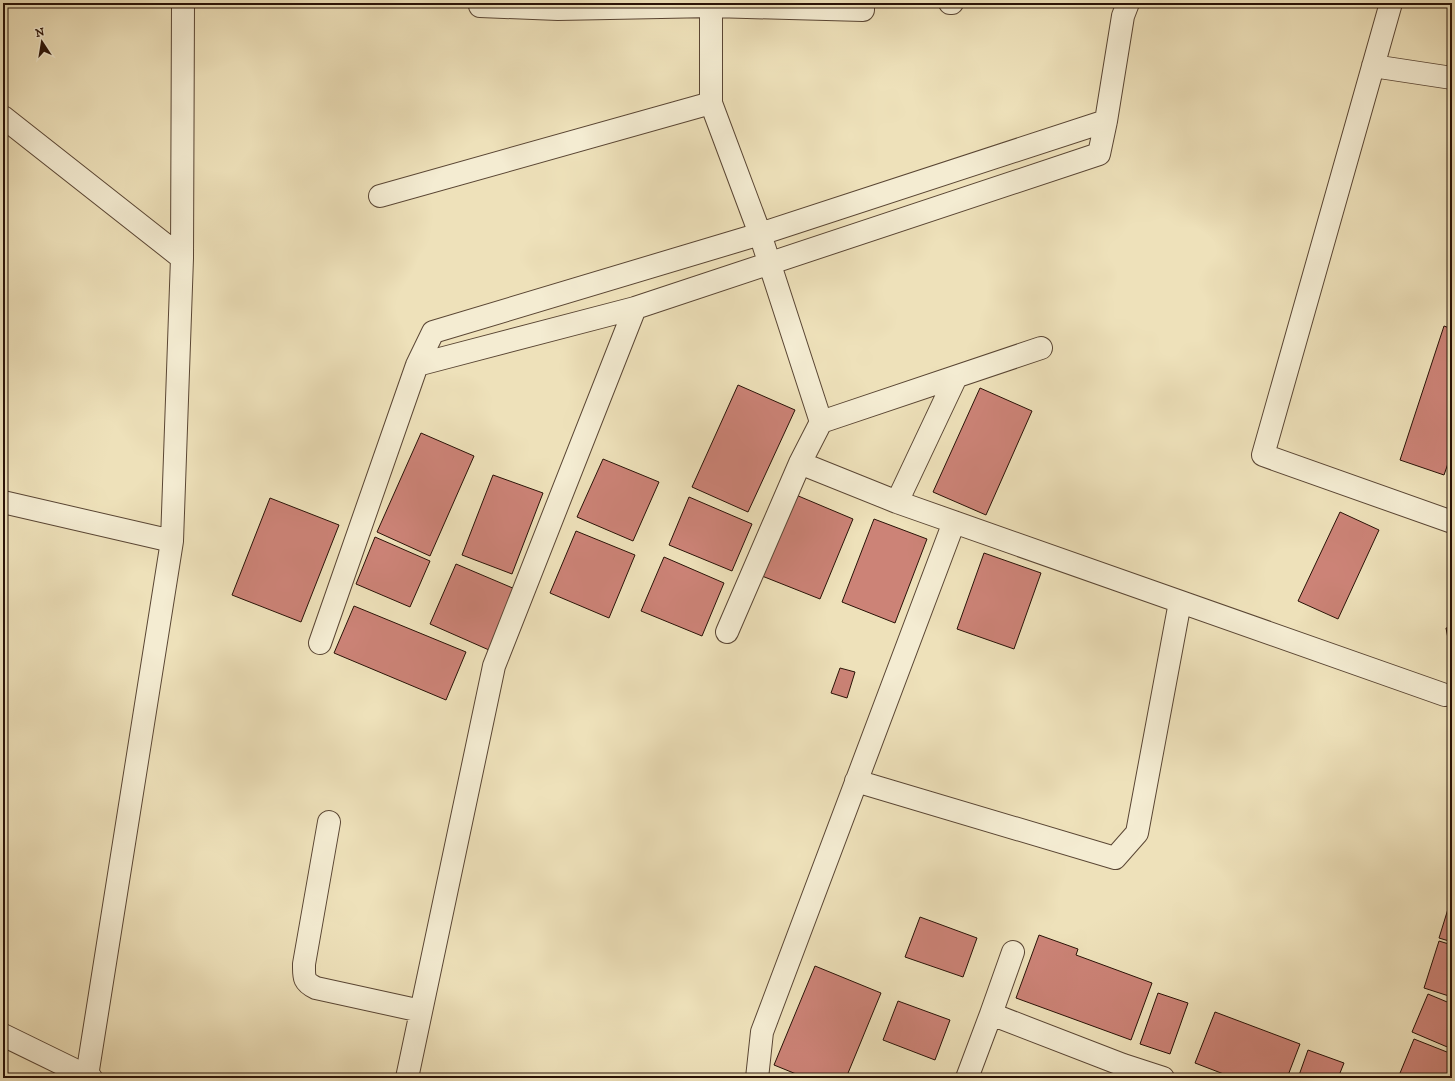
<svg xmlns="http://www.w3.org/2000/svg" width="1455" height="1081" font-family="'IM FELL DW Pica',serif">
<rect width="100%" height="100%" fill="#eee1ba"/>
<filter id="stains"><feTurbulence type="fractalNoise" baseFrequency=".005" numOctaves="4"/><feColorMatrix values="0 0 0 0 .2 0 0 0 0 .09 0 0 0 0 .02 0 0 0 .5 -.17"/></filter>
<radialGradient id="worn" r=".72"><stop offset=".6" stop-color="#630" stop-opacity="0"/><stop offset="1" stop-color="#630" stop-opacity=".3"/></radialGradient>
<path fill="#cc8377" stroke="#291207" d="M1444 326 1452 329V452L1444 475 1400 460Z
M738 385 795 410 748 512 692 487Z
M980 388 1032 411 986 515 933 492Z
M421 433 474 456 430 556 377 532Z
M603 459 659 482 633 541 577 517Z
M493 475 543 493 512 574 462 555Z
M796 495 853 519 820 599 762 576Z
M689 497 752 524 732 571 669 545Z
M270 498 339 525 301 622 232 595Z
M1340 512 1379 530 1338 619 1298 601Z
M874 519 927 539 895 623 842 602Z
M576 531 635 555 609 618 550 593Z
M375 537 430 561 410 607 356 584Z
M984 553 1041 573 1014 649 957 629Z
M664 557 724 583 702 636 641 611Z
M456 564 515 589 489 650 430 624Z
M354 606 466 652 446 700 334 653Z
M1452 627V660L1446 628Z
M840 668 855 672 847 698 831 693Z
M1452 896V942L1439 938Z
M920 917 977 938 963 977 905 957Z
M1039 935 1078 949 1076 955 1152 983 1131 1040 1016 998Z
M1439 941 1452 945V997L1424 988Z
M815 966 881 993 846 1078H806L774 1065Z
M1158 993 1188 1003 1170 1054 1140 1044Z
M1428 994 1452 1004V1049L1412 1032Z
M898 1001 950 1020 935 1060 883 1040Z
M1215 1012 1300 1044 1287 1078H1234L1195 1063Z
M1414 1039 1452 1054V1078H1398Z
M1308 1050 1344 1063 1338 1078H1298Z"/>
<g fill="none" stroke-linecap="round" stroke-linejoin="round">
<g stroke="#5a4634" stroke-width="24">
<path id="minor" d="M711 3V103L760 234 821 422 800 463 727 632
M950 3H952
M1391 3 1263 455 1452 522
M480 6 558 9 712 6 863 10V3
M1373 66 1452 78
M3 117 182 258
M380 196 711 103
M417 365 635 308 1099 154 1106 121 1123 16 1128 3
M821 422 1041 348
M800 463 897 502 1445 695
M3 502 172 541
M897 502 956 377
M320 643 417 365 433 332 760 234 1106 121
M856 781 1115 858 1137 833 1180 602
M329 822 304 964C304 977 303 982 316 988L421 1011
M991 1014 1013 952
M87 1076 172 541 182 258 183 3
M407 1078 494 666 635 308
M757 1078 762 1032 954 522
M967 1078 991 1014 1123 1065 1163 1078"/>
</g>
<g stroke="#5a4634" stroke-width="24">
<path id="tertiary" d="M3 1035 91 1078"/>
</g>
<use href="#minor" stroke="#f4ecd2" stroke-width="22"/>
<use href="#tertiary" stroke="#f4ecd2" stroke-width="22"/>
</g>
<rect width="1455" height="1081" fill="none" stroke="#eee1ba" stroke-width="16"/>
<rect x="4" y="4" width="1447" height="1073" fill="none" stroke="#291207" stroke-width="2"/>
<rect x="8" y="8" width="1439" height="1065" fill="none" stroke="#291207"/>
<g transform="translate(42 42) rotate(348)" stroke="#f4ecd2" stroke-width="3" paint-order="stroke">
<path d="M0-3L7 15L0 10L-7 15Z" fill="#291207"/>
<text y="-6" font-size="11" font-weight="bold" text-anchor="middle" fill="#291207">N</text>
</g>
<rect width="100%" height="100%" filter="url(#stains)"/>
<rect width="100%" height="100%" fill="url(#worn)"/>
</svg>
